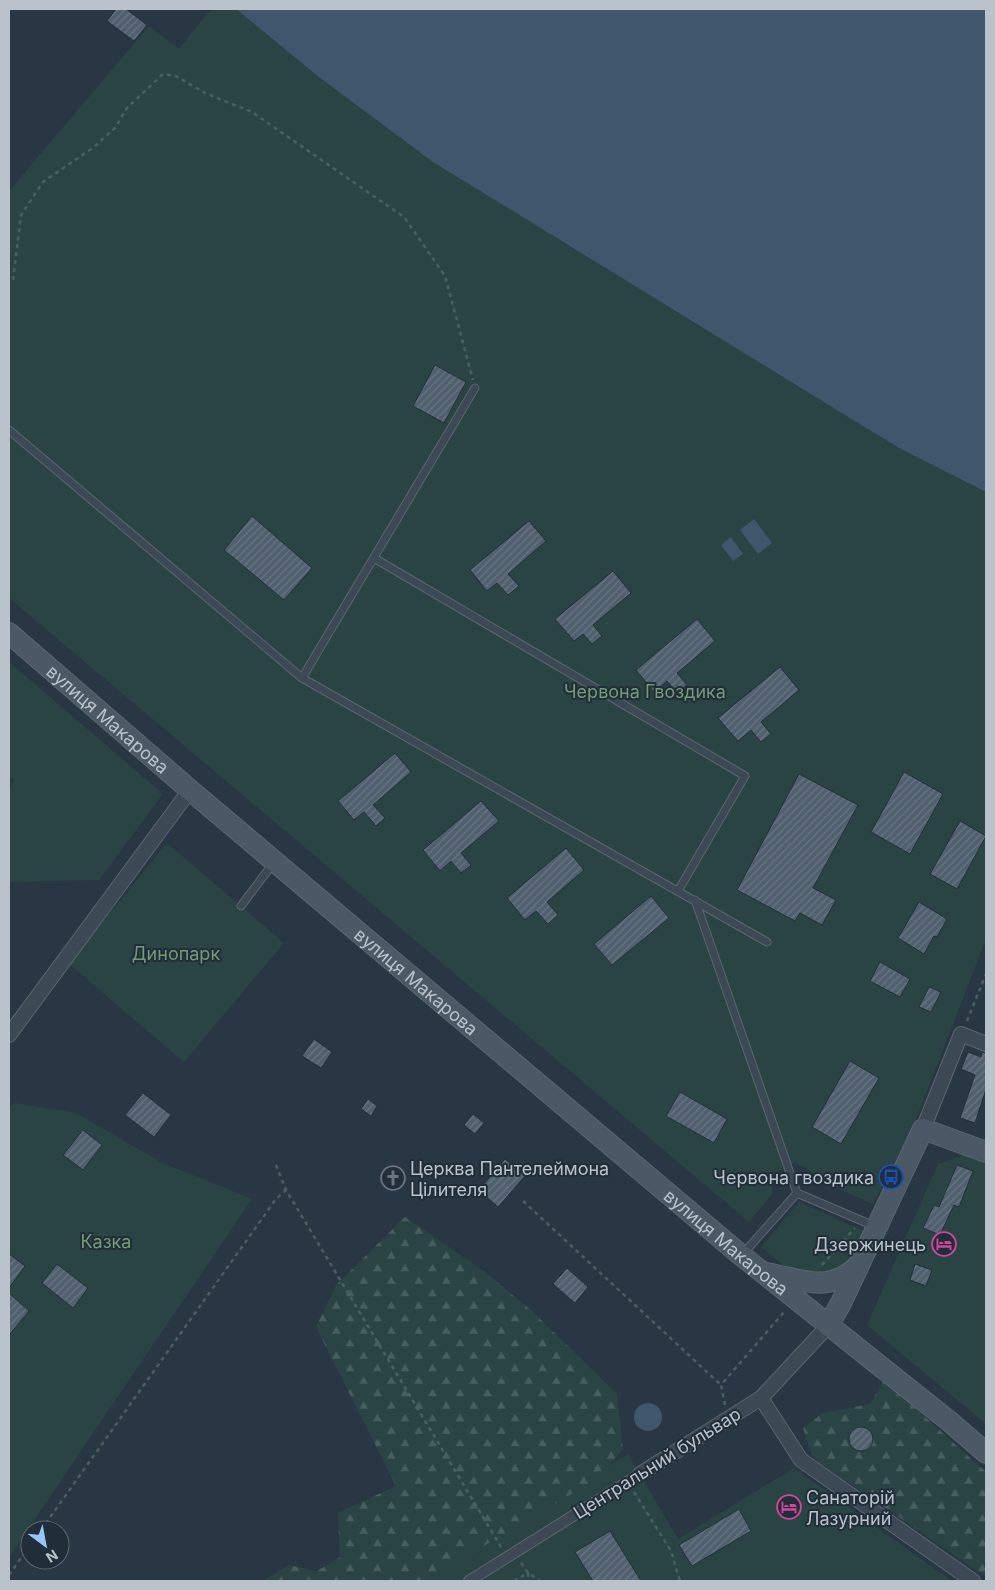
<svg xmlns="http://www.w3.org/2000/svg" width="995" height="1590" font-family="Inter,sans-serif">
<defs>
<pattern id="forest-firs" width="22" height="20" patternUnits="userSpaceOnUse" patternTransform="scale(1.25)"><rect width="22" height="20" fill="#2a4444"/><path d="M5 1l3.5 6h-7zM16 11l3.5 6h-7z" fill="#475d5e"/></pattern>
<pattern id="building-hatch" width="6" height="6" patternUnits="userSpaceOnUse" patternTransform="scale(1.25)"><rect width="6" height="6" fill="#51606e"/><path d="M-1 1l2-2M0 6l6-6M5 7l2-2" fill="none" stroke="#687582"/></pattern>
</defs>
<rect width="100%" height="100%" fill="#283743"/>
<path fill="#2a4444" d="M211 9H236L315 74 899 448 986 492V939L913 1127 873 1204 816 1179 808 1169 795 1163 778 1172 772 1184V1194L749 1222 9 598V191L149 26 179 49Z
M9 662 163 794 99 880 9 882V791L14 781 9 777Z
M167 843 284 943 184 1062 69 964Z
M15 1103 76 1113 161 1162 252 1199 9 1557V1107Z
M970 1153 986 1160V1424L867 1325 938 1164Z
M799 1202 868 1233 849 1267 825 1275 796 1271 784 1266 761 1247Z
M628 1454 678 1539 794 1468 952 1581H425Z"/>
<path fill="url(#forest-firs)" d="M405 1217 485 1272 533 1312 617 1394 623 1449 600 1477 425 1581H263L289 1565 317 1571 340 1557 338 1513 396 1486 316 1327 336 1285Z
M884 1380 986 1472V1577L813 1458 803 1428 823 1413 870 1404Z"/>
<path fill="#3f566c" d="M236 9H986V492L899 448 433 162 315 74Z
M754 519 772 543 758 554 740 530Z
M731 537 743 554 733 561 721 545Z
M634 1417a14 14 0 1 1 28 0a14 14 0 1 1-28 0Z"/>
<path fill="url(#building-hatch)" stroke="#232f3a" d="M116 9H126L147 25 134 41 107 21Z
M435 365 466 382 444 423 413 406Z
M252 516 312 568 284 600 224 550Z
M529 521 546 541 508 574 519 586 508 595 497 583 487 591 470 570Z
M613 571 631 593 593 625 602 636 592 644 583 634 574 641 555 619Z
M697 619 715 641 677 673 687 685 677 693 667 681 654 692 636 670Z
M780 667 799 690 761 722 771 734 761 742 751 730 738 741 718 718Z
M395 753 411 772 373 805 385 818 376 826 364 812 354 820 338 801Z
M904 772 943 794 910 854 871 832Z
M799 774 858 805 813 888 836 900 822 925 800 913 795 921 737 890Z
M481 801 499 821 461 853 471 865 461 873 451 861 440 871 423 850Z
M960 821 986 836 957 889 930 874Z
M566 848 584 870 547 902 558 915 548 924 536 911 525 920 507 898Z
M651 896 669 918 612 965 594 944Z
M919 902 947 919 937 937 934 936 924 954 898 938Z
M880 962 910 979 900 997 870 981Z
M929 987 941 992 931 1012 919 1007Z
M314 1039 332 1052 321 1068 302 1056Z
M968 1052 981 1057 982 1052 986 1053V1089L975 1123 960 1118 975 1075 961 1069Z
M850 1061 879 1078 841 1144 812 1127Z
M680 1092 727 1119 714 1143 666 1116Z
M143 1093 171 1115 154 1137 125 1115Z
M368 1099 377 1106 371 1116 361 1109Z
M473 1114 484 1123 475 1134 464 1125Z
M83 1130 102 1145 83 1170 63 1155Z
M505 1159 525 1176 498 1207 479 1190Z
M957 1165 973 1171 959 1207 954 1205 940 1235 923 1228 934 1205 939 1207Z
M9 1254 25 1266 9 1288Z
M57 1264 88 1288 73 1308 42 1283Z
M915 1264 932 1270 926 1286 910 1280Z
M567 1268 588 1287 575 1303 553 1284Z
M9 1293 29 1311 9 1335Z
M849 1439a12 12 0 1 1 24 0a12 12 0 1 1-24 0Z
M739 1509 751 1531 692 1566 679 1545Z
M610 1531 641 1581H593L575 1552Z"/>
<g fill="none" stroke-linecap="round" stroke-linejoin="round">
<g stroke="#5b6670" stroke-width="9">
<path id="service" d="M9 430 302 678 767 942
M374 558 745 776 678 891
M302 678 475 388
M695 900 797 1193
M241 906 274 862
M742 1255 797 1193 874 1226"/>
</g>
<g stroke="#5b6670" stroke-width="12">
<path id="pedestrian" d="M469 1581 640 1474"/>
</g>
<g stroke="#5b6670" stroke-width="16">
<path id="minor" d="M9 1035 190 790
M923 1129 961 1034 986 1044
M761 1398 801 1460 973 1581
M640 1474 761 1398 828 1326"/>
</g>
<g stroke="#5b6670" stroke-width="22">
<g id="secondary">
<path id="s1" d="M9 633 190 790 742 1256 949 1421 986 1453"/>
<path d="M766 1273C802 1279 828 1295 859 1265"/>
<path d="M828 1326 841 1303 923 1129 986 1152"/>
</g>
</g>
<path stroke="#496060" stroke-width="2.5" stroke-dasharray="4 4" stroke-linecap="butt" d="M13 280 21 215 43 182 94 147 115 128 127 108 163 74 176 76 205 93 252 112 404 217 445 276 473 380
M967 1021 986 974
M276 1165 286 1190 501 1547
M523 1201 721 1385
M822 1265 855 1228
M725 1405 721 1385 784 1312
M634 1492 671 1551 680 1581
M41 1530 276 1199 286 1190
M521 1563 528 1573 540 1581
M9 1575 30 1545
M514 1581 528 1573V1581"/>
<use href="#service" stroke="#3c4853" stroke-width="7"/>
<use href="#pedestrian" stroke="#3c4853" stroke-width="10"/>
<use href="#minor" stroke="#3c4853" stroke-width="14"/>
<use href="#secondary" stroke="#4b5866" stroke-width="20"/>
</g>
<defs>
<g id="bus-ring" transform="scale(1.25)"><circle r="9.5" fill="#212d38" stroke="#1a4fb4" stroke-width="1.5"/><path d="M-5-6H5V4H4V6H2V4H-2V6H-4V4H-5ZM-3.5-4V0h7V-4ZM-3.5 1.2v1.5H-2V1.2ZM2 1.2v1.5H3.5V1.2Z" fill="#1a4fb4"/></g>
<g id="church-ring" transform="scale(1.25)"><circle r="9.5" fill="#212d38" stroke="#6b7280" stroke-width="1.5"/><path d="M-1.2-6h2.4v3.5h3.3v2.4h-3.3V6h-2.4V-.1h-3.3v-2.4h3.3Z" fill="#6b7280"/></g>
<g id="hotel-ring" transform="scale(1.25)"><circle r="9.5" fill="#212d38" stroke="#d1479c" stroke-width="1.5"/><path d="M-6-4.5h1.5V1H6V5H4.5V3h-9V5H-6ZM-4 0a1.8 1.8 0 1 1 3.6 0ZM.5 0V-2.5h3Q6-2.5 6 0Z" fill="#d1479c"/></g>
</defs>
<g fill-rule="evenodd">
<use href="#bus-ring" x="891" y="1177"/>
<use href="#church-ring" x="393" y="1178"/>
<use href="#hotel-ring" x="944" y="1244"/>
<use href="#hotel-ring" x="789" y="1507"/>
</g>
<g text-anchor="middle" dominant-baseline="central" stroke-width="4" stroke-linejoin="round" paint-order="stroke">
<g font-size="18" fill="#729d77" stroke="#212d38">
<text x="645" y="691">Червона Гвоздика</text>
<text x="176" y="953">Динопарк</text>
<text x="106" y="1241">Казка</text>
</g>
<g font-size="18" fill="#bac3cc" stroke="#212d38">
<text stroke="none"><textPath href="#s1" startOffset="131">вулиця Макарова</textPath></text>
<text stroke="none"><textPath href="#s1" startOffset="536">вулиця Макарова</textPath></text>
<text stroke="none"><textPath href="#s1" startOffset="941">вулиця Макарова</textPath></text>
<text transform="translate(657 1463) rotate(-32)">Центральний бульвар</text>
</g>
<g font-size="18" fill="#bac3cc" stroke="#212d38" text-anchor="start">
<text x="410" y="1168">Церква Пантелеймона<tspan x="410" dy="21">Цілителя</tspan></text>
<text x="874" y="1177" text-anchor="end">Червона гвоздика</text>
<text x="926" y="1244" text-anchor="end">Дзержинець</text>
<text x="806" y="1497">Санаторій<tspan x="806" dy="21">Лазурний</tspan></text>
</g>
</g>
<rect width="995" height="1590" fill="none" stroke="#bac3cc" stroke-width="20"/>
<g transform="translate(45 1545) rotate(148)"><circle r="24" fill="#212d38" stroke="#5e6973"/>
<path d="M0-4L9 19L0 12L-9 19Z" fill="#95c6f6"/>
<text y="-8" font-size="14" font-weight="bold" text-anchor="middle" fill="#bac3cc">N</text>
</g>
</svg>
